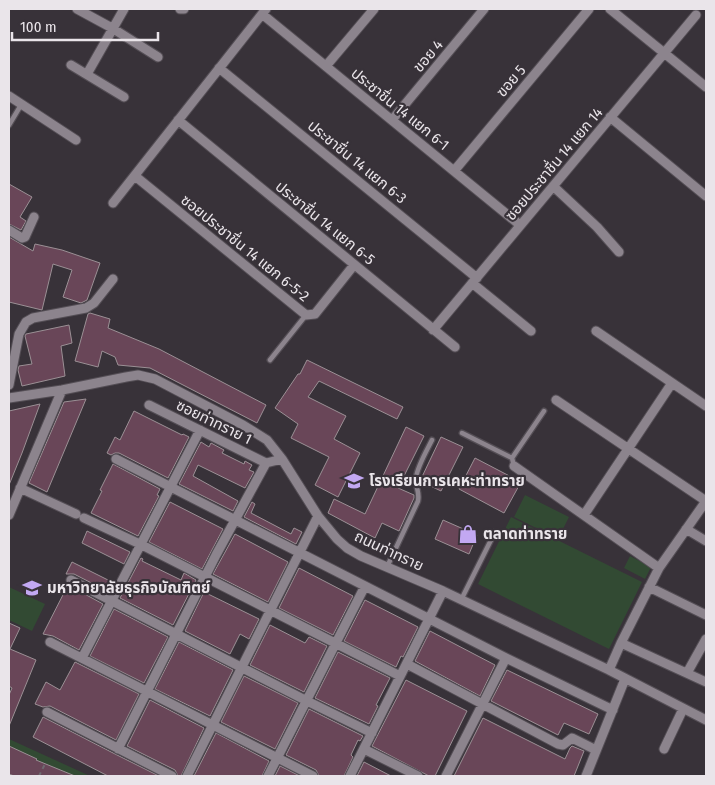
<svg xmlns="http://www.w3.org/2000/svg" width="715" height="785" font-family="'Fira Sans Condensed','Noto Sans Thai',sans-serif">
<rect width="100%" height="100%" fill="#383239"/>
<path fill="#324a33" d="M525 495 569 517 558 539 514 517Z
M511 517 642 582 609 649 478 584Z
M630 556 651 567 645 579 624 568Z
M9 587 45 604 32 631 9 620Z
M9 739 90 776H9Z"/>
<path fill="#694658" stroke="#9b9095" d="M9 184 32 197 20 217 26 221 21 230 9 224Z
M9 237 33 251 35 244 62 250 100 263 87 300 81 303 63 297 72 270 53 264 42 310 9 302Z
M90 313 110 319 108 328 159 349 266 405 257 423 150 368 118 365 115 357 102 351 98 367 75 361 88 314Z
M69 325 72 343 61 346 65 376 22 386 18 370 19 366 32 364 25 336 26 334Z
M307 360 403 407 397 419 319 381 308 397 346 416 334 439 360 453 338 497 315 485 329 457 291 438 298 424 275 408 298 374H300Z
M86 399 47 492 29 483 64 402Z
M40 404 22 453 9 485V411Z
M134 411 182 435 183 434 189 437 168 478 119 453H115L111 455 107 453 115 437 120 440Z
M406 427 424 436 398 488 414 495V498L399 531 382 523 375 538 328 513 334 499 365 514Z
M441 437 463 447 441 491 420 481Z
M201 442 209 447 211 443 224 450 222 453 244 464 245 461 252 465 249 470 254 472 245 488 198 465 193 476 238 501 233 511 179 484Z
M475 458 521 482 504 513 459 489Z
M113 464 160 489 157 495 159 496 138 536 91 513 102 491 100 490Z
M170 502 223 529 202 569 149 542Z
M252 502 255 504 251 513 291 534 294 528 302 532 296 544 244 517Z
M443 520 477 535 469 554 435 539Z
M87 531 130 552 124 564 82 543Z
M235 534 288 562 268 602 213 574Z
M141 558 143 559 142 561 181 580 184 573 196 580 173 625 120 598Z
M72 562 114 583 109 592 74 574H66Z
M299 568 353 596 333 635 279 608Z
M68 585 103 604 79 650 53 636 43 634Z
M204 592 259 619 249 639 240 634 230 654 185 631Z
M365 600 418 627 403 657 401 656 396 667 344 641Z
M114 609 168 637 144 683 90 656Z
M9 623 20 628 10 649 36 660 9 726V695L12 688 9 686Z
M270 625 305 643 309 637 327 646 304 692 250 665Z
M430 631 495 665 480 696 415 661Z
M179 642 233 670 210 716 155 689Z
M338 652 390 678 376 705 378 706 369 724 315 698Z
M75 662 139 694 116 740 50 706 43 707 35 704 46 682 60 690Z
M507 670 598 714 589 734 564 723 558 735 491 701Z
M244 676 298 703 275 749 221 722Z
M406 680 467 711 435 776H429L372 746Z
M150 700 204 728 181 776H178L175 770 127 746Z
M309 709 363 736 360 741 358 740 351 755 353 757 344 776H319L316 770 286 755Z
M43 717 115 754 159 776H108L33 737Z
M483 718 565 759 570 748 572 746 584 751 574 776H454Z
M216 733 269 761 262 776H194Z
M9 746 37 759 36 760 75 776H14L9 774Z
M364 762 391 776H357Z
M280 766 300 776H275Z"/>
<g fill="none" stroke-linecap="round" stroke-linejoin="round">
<g stroke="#544e55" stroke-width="7">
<path id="service" d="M9 125 21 105
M270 360 306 315
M462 433 512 458
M514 466 512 458 544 411
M387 567 418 501C420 492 415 486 416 478 417 467 427 450 432 440
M461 600 495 532"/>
</g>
<g stroke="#544e55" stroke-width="11">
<path id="minor" d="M77 9 112 28 158 57
M180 9H184
M610 9 706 87
M262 14 520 225
M71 65 124 97
M326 66 374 9
M219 68 477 278
M87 74 124 9
M9 96 76 140
M610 117 706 196
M178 120 455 347
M392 120 484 9
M454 171 589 9
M135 176 306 315 315 314 354 265
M553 186 597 227 619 252
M113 203 266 9
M9 230 22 238 25 237 34 217
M472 283 531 331
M433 330 696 15
M596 331 706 406
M9 385 19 334 26 322 33 318 86 308 94 303 113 279
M9 398 62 390 126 377 138 375 155 379 243 425 267 440 282 459 318 516 337 539 347 548 361 556 443 591 609 670 706 720
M556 400 706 501 659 568 621 643 609 670
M149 405 266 463
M116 459 506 658 613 710
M514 466 659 568
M20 488 76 514
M9 515 62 390
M584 515 672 383
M84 518 142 545 400 676
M686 529 706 541
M71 580 307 701 372 733
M649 587 706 615
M50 642 313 776
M621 643 706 682
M82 658 200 430
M407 664 558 744 563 745 572 738 596 750
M687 673 706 639
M47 712 172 776
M118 749 216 555 266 463 282 459
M364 749 418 776
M664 749 683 709
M187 776 318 516
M268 776 365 586
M350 776 443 591
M446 776 506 658
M586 776 625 679"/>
</g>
<path stroke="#706b71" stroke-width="2" stroke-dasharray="4 4" stroke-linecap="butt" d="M39 776 45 764"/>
<use href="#service" stroke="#8c848d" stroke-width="4.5"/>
<use href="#minor" stroke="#8c848d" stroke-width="9"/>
</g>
<defs>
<g id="school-bare" transform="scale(1.5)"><path d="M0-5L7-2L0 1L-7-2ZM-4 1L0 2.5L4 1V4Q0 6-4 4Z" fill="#c2a8f2" stroke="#383239" stroke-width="2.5" paint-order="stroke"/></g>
<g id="shop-bare" transform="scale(1.5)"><path d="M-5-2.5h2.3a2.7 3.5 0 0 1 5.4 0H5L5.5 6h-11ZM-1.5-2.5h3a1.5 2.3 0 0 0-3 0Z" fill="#c2a8f2" stroke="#383239" stroke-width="2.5" paint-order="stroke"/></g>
<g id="university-bare" transform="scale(1.5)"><path d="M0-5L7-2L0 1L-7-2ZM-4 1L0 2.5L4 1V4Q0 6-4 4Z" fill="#c2a8f2" stroke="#383239" stroke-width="2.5" paint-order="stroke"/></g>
</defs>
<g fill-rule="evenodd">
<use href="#school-bare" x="354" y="481"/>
<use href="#shop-bare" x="468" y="534"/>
<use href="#university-bare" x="32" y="588"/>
</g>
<g text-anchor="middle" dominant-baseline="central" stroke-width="4.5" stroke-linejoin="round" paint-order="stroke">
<g font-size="15" fill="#eae5ea" stroke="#383239">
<text transform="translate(428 56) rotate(-50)">ขอย 4</text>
<text transform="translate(511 81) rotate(-50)">ฃอย 5</text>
<text transform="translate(400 109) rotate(39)">ประชาชื่น 14 แยก 6-1</text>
<text transform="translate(357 162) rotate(39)">ประชาชื่น 14 แยก 6-3</text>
<text transform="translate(554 164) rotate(-50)">ซอยประชาชื่น 14 แยก 14</text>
<text transform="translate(325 223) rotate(39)">ประชาชื่น 14 แยก 6-5</text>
<text transform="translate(245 248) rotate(39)">ซอยประชาชื่น 14 แยก 6-5-2</text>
<text transform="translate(214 422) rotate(26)">ซอยท่าทราย 1</text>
<text transform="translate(389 551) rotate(25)">ถนนท่าทราย</text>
</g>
<g font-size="15" font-weight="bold" fill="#eae5ea" stroke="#383239" text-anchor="start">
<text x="369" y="481">โรงเรียนการเคหะท่าทราย</text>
<text x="483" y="534">ตลาดท่าทราย</text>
<text x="47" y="588">มหาวิทยาลัยธุรกิจบัณฑิตย์</text>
</g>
</g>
<rect width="715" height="785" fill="none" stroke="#eae5ea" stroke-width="20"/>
<path d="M12 32v8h146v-8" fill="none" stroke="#eae5ea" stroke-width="2.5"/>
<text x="20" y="32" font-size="15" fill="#eae5ea" stroke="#383239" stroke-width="4" paint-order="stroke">100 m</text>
</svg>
